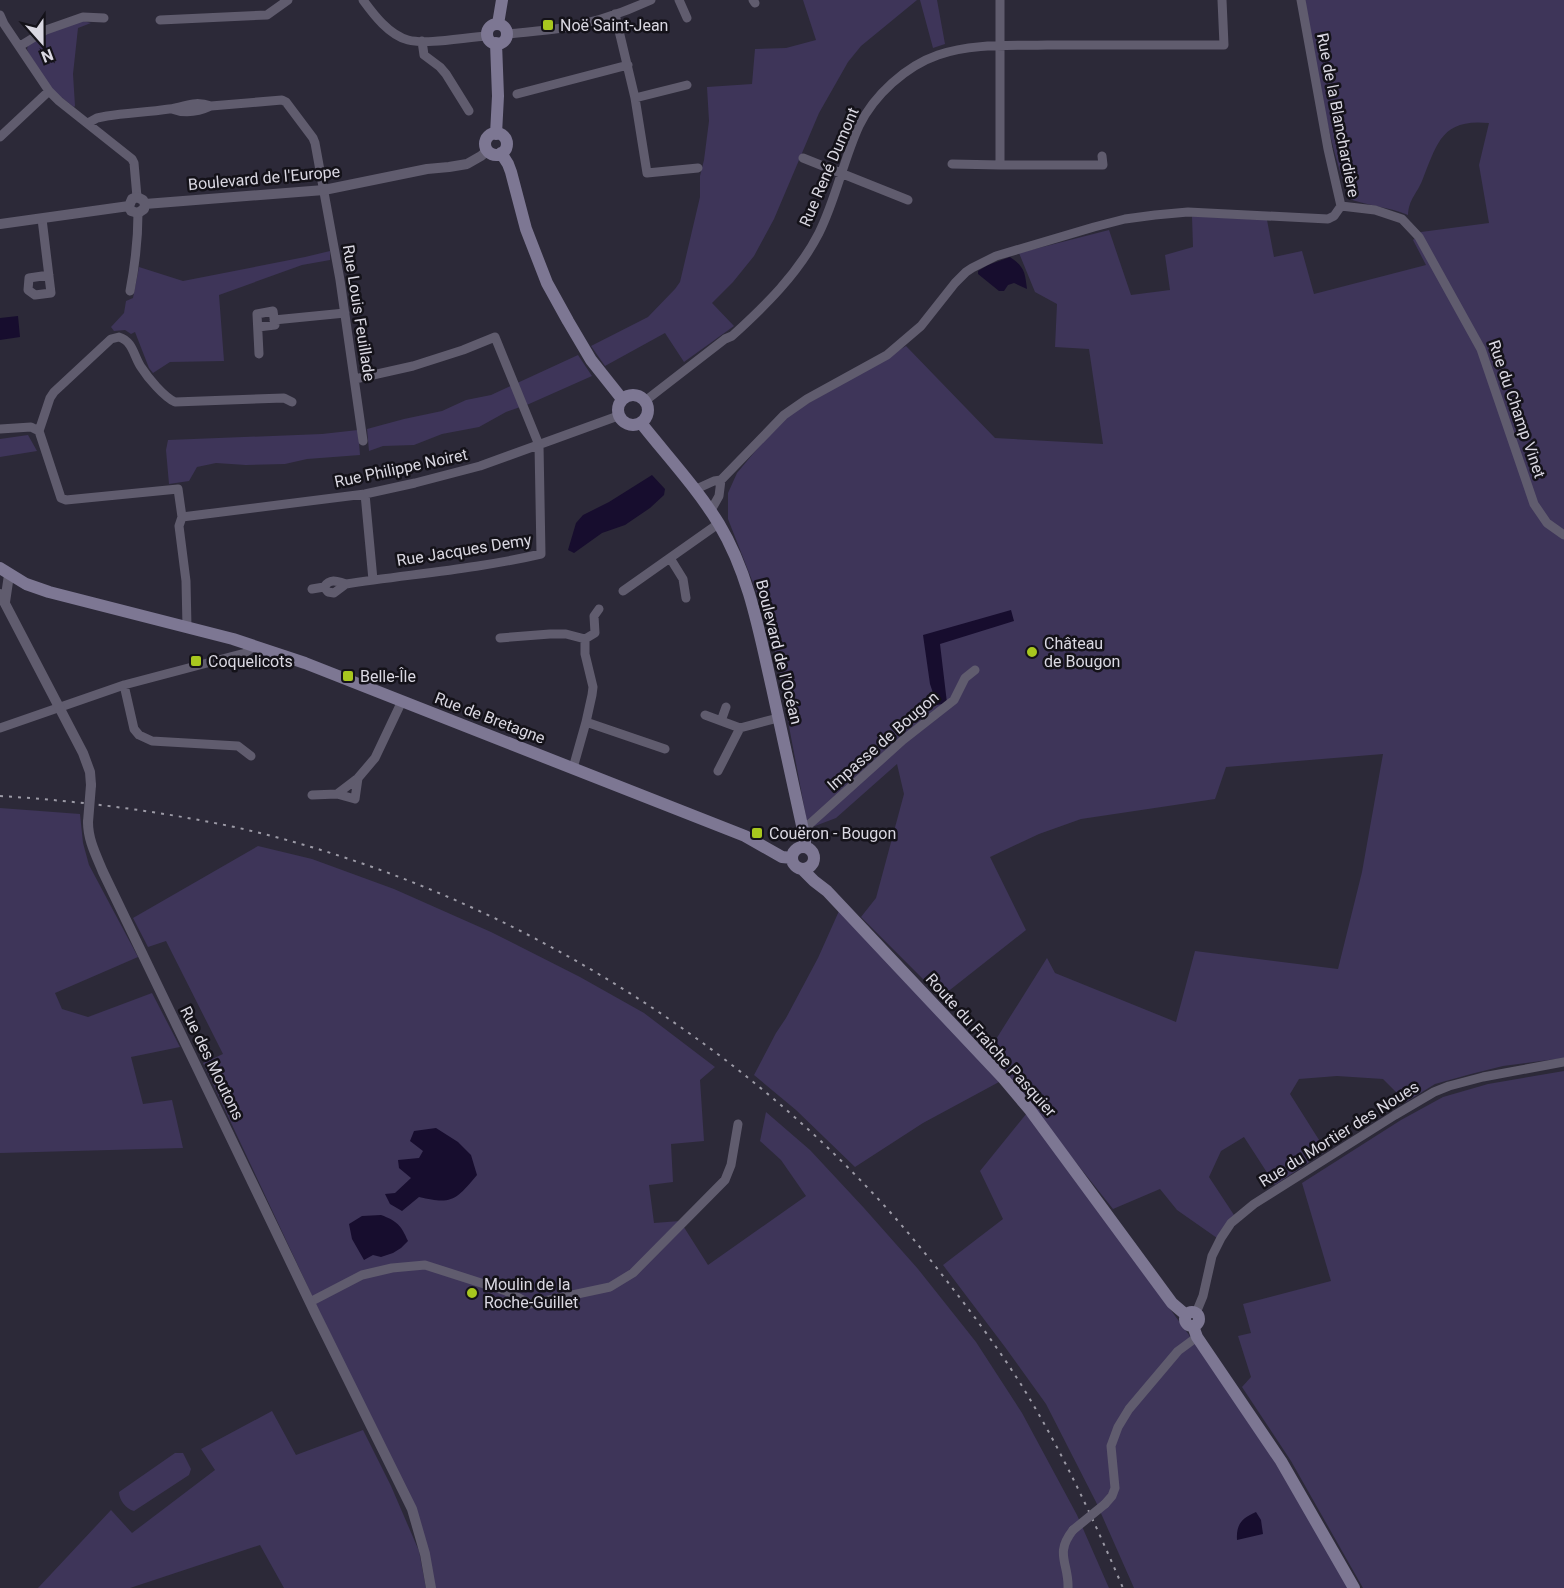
<svg xmlns="http://www.w3.org/2000/svg" width="1564" height="1588" font-family="Roboto,sans-serif">
<rect width="100%" height="100%" fill="#2c2938"/>
<path fill="#3e3559" d="M803 0H917L861 46 848 62 819 113 774 219 754 256 733 282 712 303 734 326 684 362 665 333 605 366 591 346 648 317 675 289 680 282 700 197V176L704 160 709 121 707 87 752 84 755 49 786 48 816 40Z
M920 0H937L945 44 933 48Z
M1305 0H1564V1058L1503 1066 1471 1074 1435 1084 1406 1102 1383 1079 1337 1076 1299 1079 1290 1094 1326 1151 1275 1185 1244 1137 1221 1151 1209 1177 1234 1215 1217 1238 1177 1210 1160 1189 1113 1209 988 1052 1047 958 1055 973 1176 1022 1195 951 1338 969 1362 872 1383 754 1226 767 1215 799 1081 819 1039 834 990 857 1026 930 941 997 861 917 876 898 904 794 897 764 836 818 815 826 807 822 775 652 762 606 728 519V493L737 473 762 443 790 414 906 346 995 438 1103 444 1089 349 1055 347 1057 304 1035 292 1019 253 1109 230 1131 295 1170 290 1165 255 1193 247 1192 216 1267 220 1274 257 1302 251 1314 294 1426 265 1413 240 1421 232 1489 223 1479 165 1489 123C1441 118 1437 144 1422 181 1416 195 1409 199 1408 215 1389 207 1369 206 1349 199 1326 134 1316 67 1305 0Z
M83 21 91 23 78 28 73 74 75 106 74 107 53 91 29 54 27 49 28 45 47 33Z
M330 251V260L302 265 219 295 224 361 170 362 153 373 149 368 135 332 131 334 125 330 114 331 111 327 124 313 126 301 133 298 139 267 183 281 305 257Z
M578 355 592 376 529 404 506 412 479 427 442 434 414 445 383 446 369 451 367 429 404 419 442 411 466 400 491 395Z
M358 430 360 455 307 459 285 464 246 465 216 463 197 467 189 481 169 484 166 450 168 440 322 434Z
M28 435 37 451 0 457V439Z
M0 808 80 814 83 843 89 865 138 957 55 993 62 1009 88 1017 152 993 180 1047 131 1057 143 1104 172 1100 183 1148 0 1153Z
M258 846 312 859 394 889 491 932 580 977 644 1013 715 1067 700 1080 704 1141 671 1144 673 1182 649 1185 654 1223 680 1221 708 1265 806 1196 781 1160 760 1141 766 1112 810 1150 864 1208 918 1269 976 1342 1022 1413 1077 1515 1109 1588H431L412 1509 203 1063 223 1054 166 941 148 947 133 918Z
M839 911 854 924 999 1082 923 1123 855 1167 796 1110 754 1075 776 1033 786 1018 818 958Z
M1564 1071V1588H1363L1291 1461 1242 1387 1251 1377 1238 1336 1251 1333 1243 1304 1331 1281 1302 1183 1401 1120 1443 1097 1488 1084Z
M1027 1113 1281 1461 1354 1588H1134L1096 1502 1046 1404 1005 1347 943 1265 1003 1219 980 1171Z
M272 1411 296 1455 363 1430 391 1486 419 1551 426 1588H284L260 1545 130 1588H38L111 1510 132 1533 215 1470 201 1449Z
M175 1453H183L191 1469 189 1475 134 1511C126 1509 119 1500 119 1492Z"/>
<path fill="#170d2e" d="M1010 257C1025 267 1025 273 1027 289L1014 283 1008 285 1004 291H999L978 274V271L988 265Z
M18 316 20 337 0 340V318Z
M652 475 665 489 664 495 650 508 625 525 602 533 574 553 568 550 576 523 583 515 609 502Z
M1011 610 1014 621 940 644 947 703 937 705 930 684 923 635Z
M436 1128 458 1142 471 1155 477 1175C456 1200 452 1205 419 1197L402 1211 390 1204 385 1194 395 1193 411 1178 399 1168 398 1160 419 1158 423 1151 410 1141 414 1131Z
M381 1215C397 1221 401 1225 408 1241L401 1248 393 1253 381 1257 373 1255 364 1260 352 1239 349 1224 362 1216Z
M1256 1512 1261 1520 1263 1534 1237 1540C1236 1524 1242 1518 1256 1512Z"/>
<g fill="none" stroke-linecap="round" stroke-linejoin="round">
<path stroke="#605c6e" stroke-width="9" d="M363 0C374 15 389 35 408 40 427 45 466 37 488 36
M679 0 687 18
M753 0 755 3
M615 14 635 98 647 173 698 168
M0 15 4 24 49 91 59 101 132 159 134 163 137 197
M160 20 267 15 288 0
M507 34C525 32 544 31 562 28 593 23 623 13 651 0
M422 41 424 55 440 67 446 74 469 111
M20 46 46 30 83 17 104 18
M517 94 628 65
M635 98 687 85
M172 109C185 114 198 112 211 106L282 100 286 102 313 138 315 143 340 280 363 441
M88 123 97 118 107 116C128 113 149 112 169 109 186 107 193 100 211 106
M0 137 49 91
M803 158 908 200
M952 164 1000 165V0
M1000 165H1103L1102 156
M1341 206 1375 210 1402 219 1419 237 1481 349 1534 504 1547 523 1564 535
M42 219 51 293 35 295 28 290 29 278 49 275
M130 291C135 265 138 240 138 213
M274 320 345 313
M258 327 275 325 273 311 257 314 259 354
M645 401 725 339 732 336C765 306 798 274 819 233 836 199 843 161 859 126 874 95 906 66 938 55 973 43 1011 46 1047 45 1106 45 1165 45 1224 45L1222 0
M0 429 31 427 39 431 50 398 54 392 111 339 119 337C133 341 134 357 141 367 148 378 164 397 175 402L284 398 292 402
M39 431 61 498 66 500 178 489 182 517 365 494 415 483 480 466 618 416
M694 490 714 481 721 480 784 415 807 399 887 355 921 326 955 283 966 272 972 268 996 256 1094 227 1125 219 1155 215 1188 212 1328 219 1334 216 1341 206 1328 149 1301 0
M365 494 373 580
M710 512 719 496 721 480
M182 517 179 526 186 581 187 627
M670 558 683 579 686 598
M324 587C330 578 337 581 346 584
M312 589 324 587 328 592 334 593 346 584C411 574 477 569 541 554L539 445 495 337 463 350 413 366 355 379
M623 591 718 524
M500 638 550 634H566L585 639
M124 685 134 729 139 735 152 741 238 746 251 756
M705 715 740 728 718 771
M721 721 726 707
M586 722 665 749
M0 728 124 685 245 653 254 646
M740 728 778 718
M573 768 586 722 592 695 593 687 585 654V639L595 633 594 616 599 609
M337 794 355 799 358 778
M312 795 337 794 358 778 375 758 402 701
M803 830 903 740 954 700 965 678 975 670
M310 1302 362 1275 392 1268 425 1265 506 1291 530 1304 610 1287 633 1273 725 1180 731 1165 738 1124
M1196 1313 1203 1296 1212 1256 1221 1238 1231 1223 1254 1204 1395 1115 1434 1092 1449 1086 1483 1077 1564 1062
M1105 1504 1112 1496 1115 1488 1111 1446 1118 1427 1129 1409 1178 1351 1197 1337
M1068 1588C1069 1563 1054 1554 1073 1530"/>
<path stroke="#605c6e" stroke-width="10" d="M145 204 324 190 427 169 449 167 467 164 481 156 487 151
M129 206 131 211 138 213 144 209 145 204
M129 206 132 199 137 197 143 200 145 204
M0 224 129 206
M0 594 83 753 90 772 91 785
M5 602 9 575
M88 822C88 840 96 855 103 872L316 1315 412 1509 425 1554 431 1588"/>
<path stroke="#7d7793" stroke-width="12" d="M498 24 502 0
M487 34a10 10 0 1 1 20 0a10 10 0 1 1-20 0Z
M485 144a11 11 0 1 1 22 0a11 11 0 1 1-22 0Z
M496 134 498 96 496 43
M501 153 508 164 511 172 526 229 547 283 568 321 591 360 622 399
M618 410a15 15 0 1 1 30 0a15 15 0 1 1-30 0Z
M641 423C667 456 697 488 719 524 749 574 759 631 772 688 782 735 793 783 803 830L805 839V847
M0 568 26 584 49 592 233 639 305 663 745 836 782 857 792 858
M792 858a11 11 0 1 1 22 0a11 11 0 1 1-22 0Z
M802 869 814 881 827 891 1003 1078 1030 1110 1172 1303 1186 1315
M1185 1319a7 7 0 1 1 14 0a7 7 0 1 1-14 0Z
M1193 1326 1197 1337 1281 1461 1354 1588"/>
<path stroke="#9c9aa6" stroke-width="2" stroke-dasharray="3 6" stroke-linecap="butt" d="M0 796C81 801 160 811 239 828 471 881 700 1012 865 1185 895 1216 923 1250 950 1285 975 1317 1000 1351 1022 1386 1062 1451 1093 1518 1123 1588"/>
<path stroke="#605c6e" stroke-width="9" d="M1073 1530 1105 1504"/>
<path stroke="#605c6e" stroke-width="10" d="M88 822 91 785"/>
</g>
<g fill="#a8c71e" stroke="#141219" stroke-width="2">
<rect x="542" y="19" width="12" height="12" rx="3"/>
<circle cx="1032" cy="652" r="6"/>
<rect x="190" y="655" width="12" height="12" rx="3"/>
<rect x="342" y="670" width="12" height="12" rx="3"/>
<rect x="751" y="827" width="12" height="12" rx="3"/>
<circle cx="472" cy="1293" r="6"/>
</g>
<g text-anchor="middle" dominant-baseline="central" stroke-width="5" stroke-linejoin="round" paint-order="stroke">
<g font-size="16" fill="#dad8e2" stroke="#141219" text-anchor="start">
<text x="560" y="25">Noë Saint-Jean</text>
<text x="1044" y="643">Château<tspan x="1044" dy="18">de Bougon</tspan></text>
<text x="208" y="661">Coquelicots</text>
<text x="360" y="676">Belle-Île</text>
<text x="769" y="833">Couëron - Bougon</text>
<text x="484" y="1284">Moulin de la<tspan x="484" dy="18">Roche-Guillet</tspan></text>
</g>
<g font-size="16" fill="#dad8e2" stroke="#141219">
<text transform="translate(1338 115) rotate(79)">Rue de la Blanchardière</text>
<text transform="translate(829 167) rotate(-67)">Rue René Dumont</text>
<text transform="translate(264 178) rotate(-5)">Boulevard de l'Europe</text>
<text transform="translate(359 313) rotate(81)">Rue Louis Feuillade</text>
<text transform="translate(1517 409) rotate(71)">Rue du Champ Vinet</text>
<text transform="translate(401 468) rotate(-12)">Rue Philippe Noiret</text>
<text transform="translate(464 550) rotate(-9)">Rue Jacques Demy</text>
<text transform="translate(779 652) rotate(76)">Boulevard de l'Océan</text>
<text transform="translate(490 718) rotate(21)">Rue de Bretagne</text>
<text transform="translate(883 741) rotate(-41)">Impasse de Bougon</text>
<text transform="translate(991 1045) rotate(48)">Route du Fraîche Pasquier</text>
<text transform="translate(212 1063) rotate(64)">Rue des Moutons</text>
<text transform="translate(1339 1134) rotate(-32)">Rue du Mortier des Noues</text>
</g>
</g>
<g transform="translate(42 42) rotate(159)" stroke="#141219" stroke-width="4.5" paint-order="stroke">
<path d="M0-4.5L10 22L0 15L-10 22Z" fill="#dad8e2"/>
<text y="-9" font-size="16" font-weight="bold" text-anchor="middle" fill="#dad8e2">N</text>
</g>
</svg>
